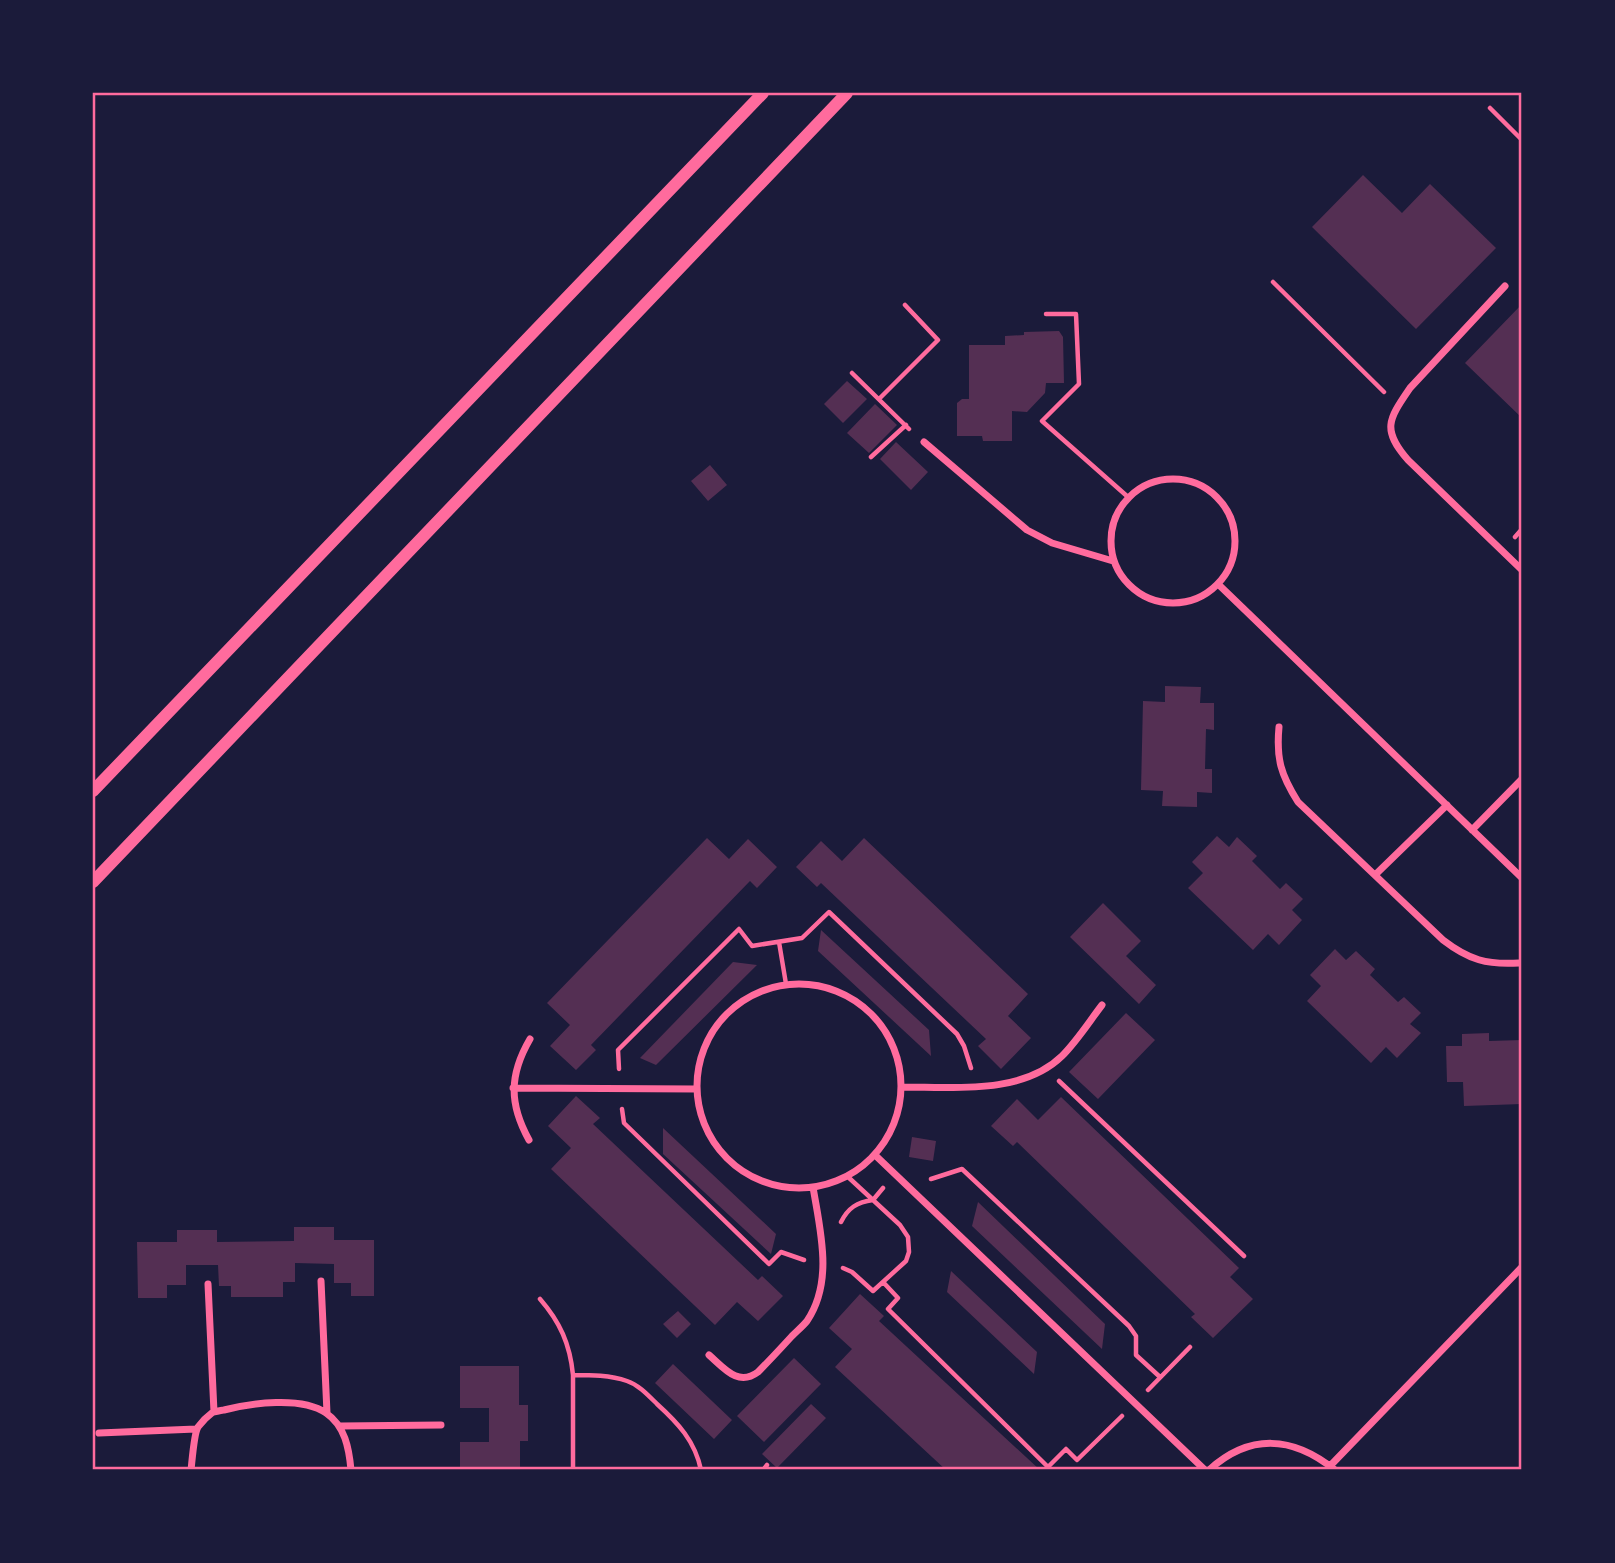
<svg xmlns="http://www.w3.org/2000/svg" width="1615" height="1563" font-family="'Alegreya Sans',sans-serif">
<rect width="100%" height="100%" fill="#1b1b3a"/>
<path fill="#542f53" d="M1363 175 1402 213 1430 184 1496 248 1416 329 1312 227Z
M1522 304V418L1465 363Z
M1059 331 1063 337 1064 383H1046L1045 393 1027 412 1012 411V441H983L982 436H957V403L962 399H969V345H1005V336L1024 335V332Z
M847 381 867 399 843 423 824 404Z
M875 404 897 425 869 453 847 433Z
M896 442 928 472 911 490 880 459Z
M710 465 727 485 708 501 691 481Z
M1165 686 1201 687 1200 703H1214V730L1206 729 1205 769H1212V793L1197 792V807L1162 806 1163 791 1141 790 1143 701 1165 702Z
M1217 836 1229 847 1237 837 1257 856 1252 861 1280 889 1286 883 1303 899 1292 910 1302 920 1279 945 1268 934 1253 950 1188 888 1203 873 1192 862Z
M707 838 729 859 748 839 777 867 757 888 750 881 591 1045 596 1050 576 1070 550 1046 570 1025 547 1003Z
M864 838 1028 994 1008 1016 1031 1038 1001 1069 978 1046 986 1039 821 883 817 887 796 867 821 841 842 861Z
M1103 903 1141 941 1126 956 1156 985 1139 1004 1070 937Z
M821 930 929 1030 931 1056 818 951Z
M1335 949 1346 960 1356 951 1375 969 1370 975 1398 1002 1404 997 1421 1013 1410 1024 1421 1033 1397 1058 1386 1047 1371 1063 1307 1001 1321 986 1310 975Z
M733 962 757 965 656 1065 640 1058Z
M1126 1013 1155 1040 1098 1099 1069 1072Z
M1489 1033V1041L1522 1040V1104L1464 1106 1463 1082H1447L1446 1046H1462V1034Z
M576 1096 600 1118 593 1124 758 1280 762 1276 783 1296 758 1321 737 1302 715 1325 551 1169 571 1148 548 1126Z
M1061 1097 1239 1268 1230 1277 1253 1299 1213 1338 1191 1317 1195 1314 1017 1142 1013 1146 991 1126 1017 1099 1038 1120Z
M663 1128 776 1234 771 1254 663 1154Z
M912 1137 936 1141 933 1161 909 1157Z
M978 1202 1105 1324 1102 1349 972 1226Z
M294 1227H334V1240H374V1296H351V1283H334V1264L295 1263V1282H283V1297H231V1286H219L218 1265H186V1285H167V1298H138L137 1242H177V1230H217V1242L294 1241Z
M951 1271 1037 1352 1034 1374 947 1292Z
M860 1294 884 1316 879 1321 1040 1470H946L835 1367 852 1349 829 1328Z
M678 1311 691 1324 677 1338 663 1324Z
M794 1358 821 1384 764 1442 737 1416Z
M673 1364 732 1420 714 1439 655 1383Z
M460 1366H519V1405H528V1441H520V1470H460V1442H489V1408H460Z
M811 1404 826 1418 777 1468 762 1454Z"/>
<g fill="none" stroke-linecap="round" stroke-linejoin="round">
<path stroke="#ff6b9d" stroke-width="4.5" d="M1490 108 1522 140
M1273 282 1384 392
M1046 314H1076L1079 384 1042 421 1128 497
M852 373 909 429
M879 399 938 340 905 305
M871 457 906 425
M1515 537 1522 529
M779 942 786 984
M619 1069 618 1050 739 929 752 946 802 938 829 912 957 1034 964 1046 971 1068
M1059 1081 1244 1256
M622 1109 624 1123 769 1264 781 1252 804 1260
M931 1179 962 1169 1129 1326 1136 1336V1355L1160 1377
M841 1222C848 1208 857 1202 873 1200L883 1188
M843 1268 852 1272 873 1291 906 1261 909 1252 908 1237 900 1225 847 1176
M883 1282 898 1298 888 1309 1048 1467 1066 1449 1077 1460 1122 1416
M540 1299C560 1322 570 1344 573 1375V1470
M573 1375C591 1375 610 1375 627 1381 639 1385 648 1395 657 1404 678 1423 695 1441 701 1470
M1148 1390 1190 1347
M763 1470 767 1465"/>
<path stroke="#ff6b9d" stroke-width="7" d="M1505 286 1410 388C1389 419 1381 429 1408 460L1522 570
M924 442 1027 530 1052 543 1113 561
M1111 541a62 62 0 1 1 124 0a62 62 0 1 1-124 0Z
M1218 584 1522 878
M1279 727C1276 759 1281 775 1298 802L1443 940C1469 960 1487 965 1519 963
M1472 830 1522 779
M1375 875 1447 805
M697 1086a102 102 0 1 1 204 0a102 102 0 1 1-204 0Z
M902 1087C953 1087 1022 1095 1062 1056 1077 1041 1089 1022 1102 1005
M513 1088 696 1089
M529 1140C509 1104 509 1075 530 1039
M875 1155 1205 1470
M321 1281 327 1413
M208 1284 214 1412
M709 1355C724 1368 738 1387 758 1372 770 1360 781 1348 792 1336 797 1331 803 1326 807 1321 834 1281 820 1230 813 1187
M340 1426 441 1425
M99 1433 196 1429
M1330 1466 1522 1267
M191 1470C192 1462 194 1433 198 1427 201 1423 209 1415 213 1412 214 1412 223 1410 224 1410 251 1403 302 1396 326 1413 345 1426 349 1448 351 1470
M1209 1470C1250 1433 1293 1436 1335 1470"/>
<path stroke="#ff6b9d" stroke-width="12" d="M93 791 763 93
M93 882 847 93"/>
</g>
<rect width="1615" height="1563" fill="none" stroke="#1b1b3a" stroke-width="189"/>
<rect x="94" y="94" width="1426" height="1374" fill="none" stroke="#ff6b9d" stroke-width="2.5"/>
</svg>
